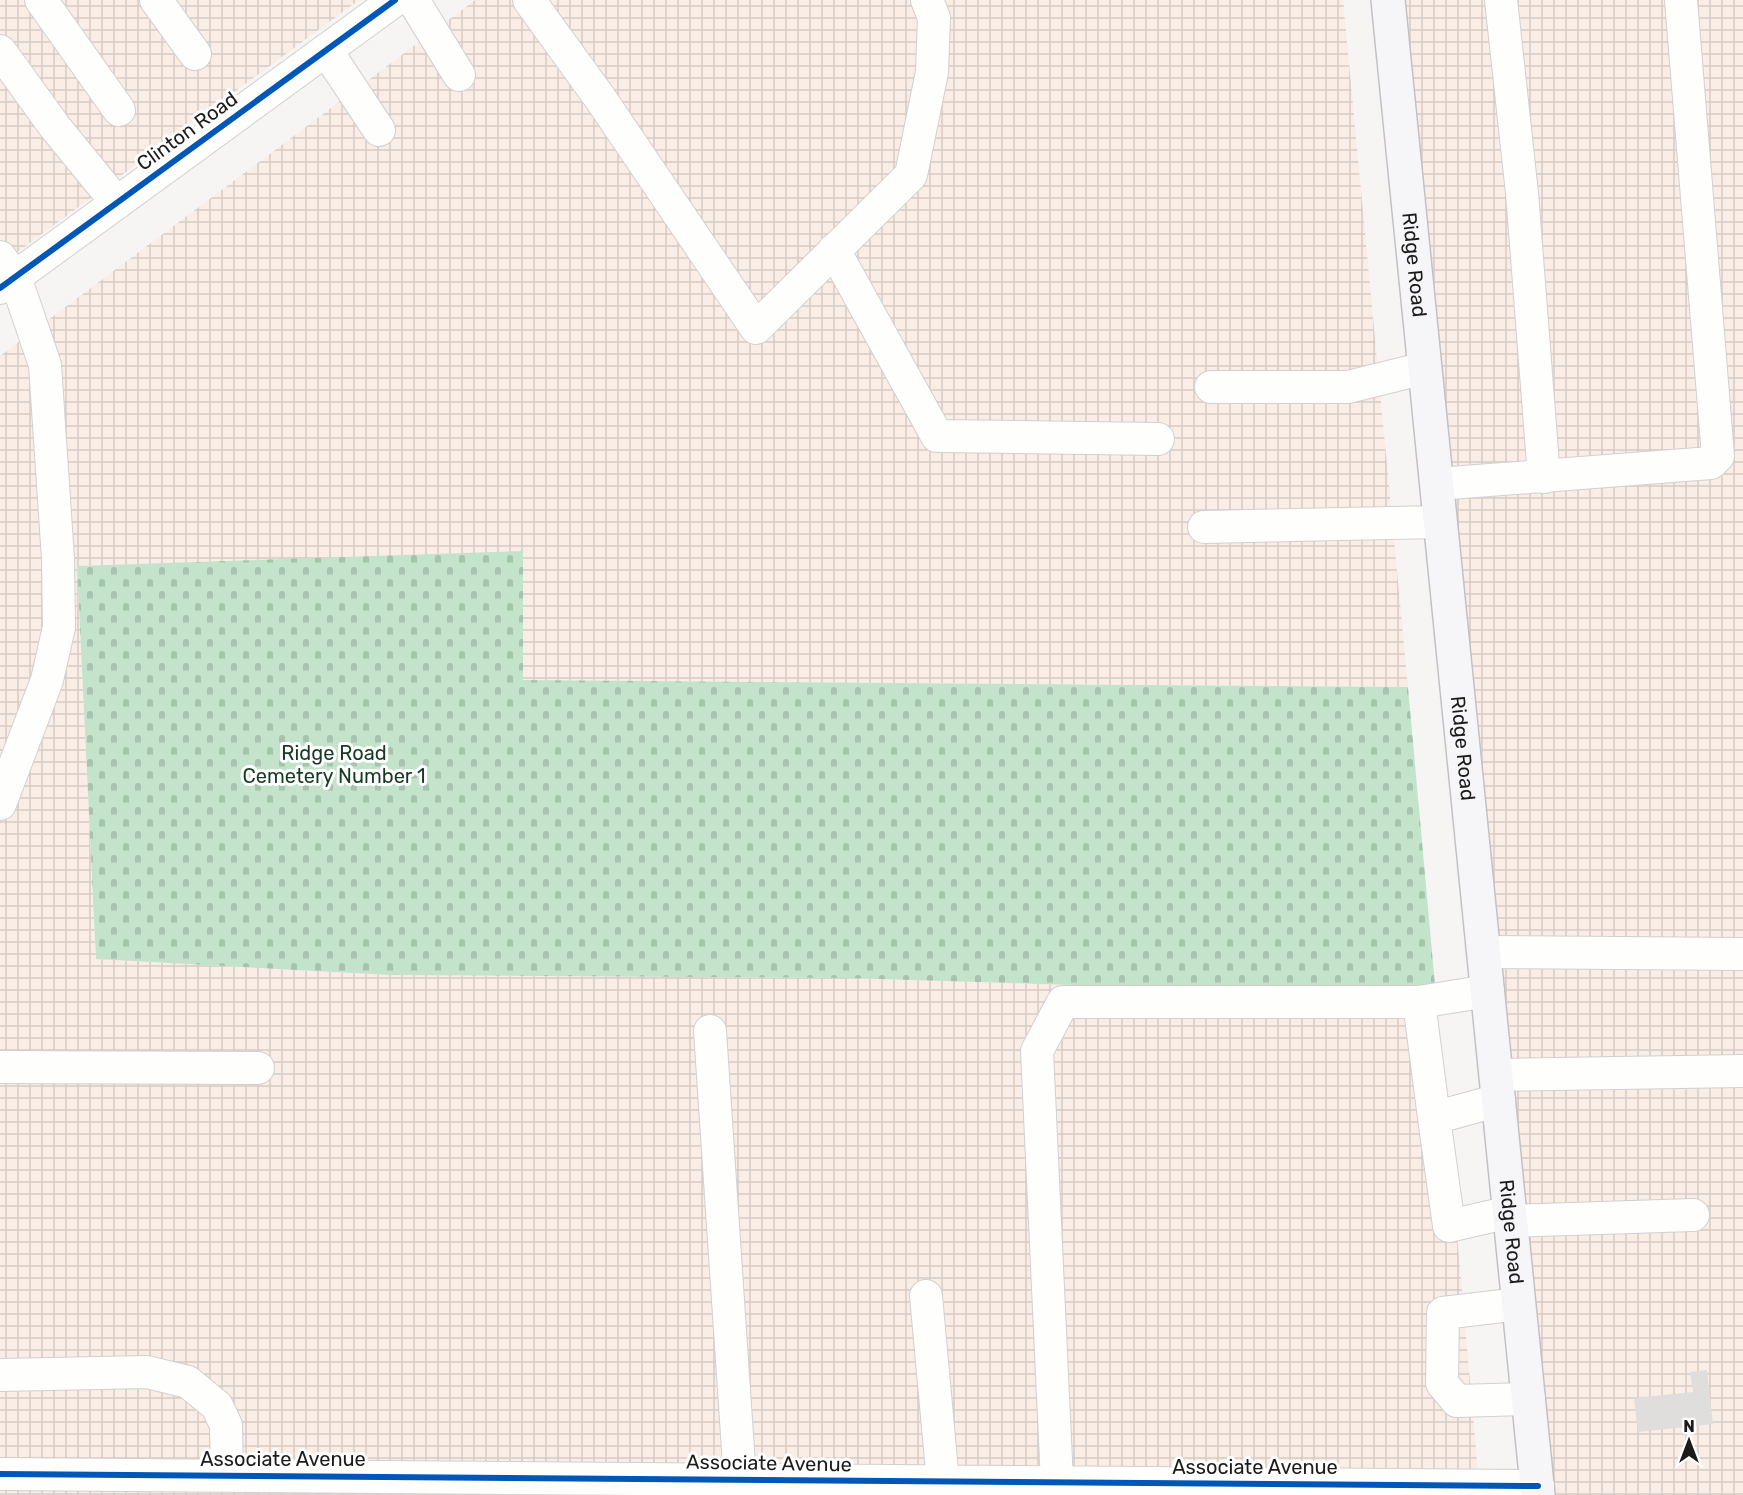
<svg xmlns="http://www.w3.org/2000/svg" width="1743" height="1495" font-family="Rubik,sans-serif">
<defs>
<pattern id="industrial-grid" width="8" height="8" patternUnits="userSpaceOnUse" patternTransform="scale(1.5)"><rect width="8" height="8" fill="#faede6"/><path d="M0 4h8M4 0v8" fill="none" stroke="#d6cbc5"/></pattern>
<pattern id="cemetery-stones" width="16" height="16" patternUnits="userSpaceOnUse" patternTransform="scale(1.5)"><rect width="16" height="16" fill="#c3e3cb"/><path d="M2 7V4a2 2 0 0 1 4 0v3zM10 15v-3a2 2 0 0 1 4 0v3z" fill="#a7c2ae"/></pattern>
</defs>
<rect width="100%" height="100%" fill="#f7f5f4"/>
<path fill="url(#industrial-grid)" d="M0 0H359L0 265Z
M475 0H1343L1408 687 523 680V552L77 566 96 959 389 975 844 978 1436 996 1480 1495H0V356Z
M1388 0H1743V1495H1538Z"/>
<path fill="url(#cemetery-stones)" d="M523 551V680L1408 687 1436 996 844 978 389 975 96 959 77 566Z"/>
<path fill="#dfdedd" d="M1707 1370 1713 1424 1638 1432 1634 1398 1693 1392 1690 1372Z"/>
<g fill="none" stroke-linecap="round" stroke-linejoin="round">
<g stroke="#d2d0d0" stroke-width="34">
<path id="minor" d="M41 0 119 110
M156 0 195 54
M413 0 459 75
M529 0 600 98 756 328 911 175 932 72 934 18 927 0
M1501 0 1522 193 1544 477
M326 50 379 130
M0 51 55 127 117 203
M834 250 937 436 1158 439
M0 257 15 277 45 365 58 559 59 627 47 680 0 804
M0 288 395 0
M1211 387H1348L1425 368
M1437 484 1711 463 1718 456 1681 0
M1204 527 1440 522
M1484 952 1743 954
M1488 991 1419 1002 1434 1118 1499 1100
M710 1031 740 1480
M0 1067 258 1068
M1496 1075 1743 1071
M1434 1118 1449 1226 1510 1212
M1511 1221 1693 1215
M926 1296 943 1482
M1519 1304 1443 1313 1442 1383 1457 1401 1529 1399
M0 1375 147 1372 188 1382 217 1406 226 1425 227 1475
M0 1474 1538 1486
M1057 1482 1037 1051 1063 1002H1419"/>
</g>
<g stroke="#c2c1c5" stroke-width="36">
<g id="major">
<path id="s1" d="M1388 0 1538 1495"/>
</g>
</g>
<use href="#minor" stroke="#fefefd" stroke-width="32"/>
<use href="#major" stroke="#f6f6f8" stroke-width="33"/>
<g stroke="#fff" stroke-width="10">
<path id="cycleway" d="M0 288 395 0
M0 1474 1538 1486"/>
</g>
<use href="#cycleway" stroke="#0057b8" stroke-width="6"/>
</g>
<g text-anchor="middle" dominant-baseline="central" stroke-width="6" stroke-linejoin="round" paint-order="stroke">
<g font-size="20" fill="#1c1b1a" stroke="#fff">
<text transform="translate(187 131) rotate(-36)">Clinton Road</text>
<text stroke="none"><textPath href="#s1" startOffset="266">Ridge Road</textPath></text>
<text stroke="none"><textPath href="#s1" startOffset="752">Ridge Road</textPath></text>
<text stroke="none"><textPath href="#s1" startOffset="1238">Ridge Road</textPath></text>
<text x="283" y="1459">Associate Avenue</text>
<text transform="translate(769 1463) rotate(1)">Associate Avenue</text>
<text x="1255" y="1467">Associate Avenue</text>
</g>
<g font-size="20" fill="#173b22" stroke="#fff">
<text x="334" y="753">Ridge Road<tspan x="334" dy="23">Cemetery Number 1</tspan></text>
</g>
</g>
<g transform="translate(1689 1441)" stroke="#ffffff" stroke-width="4.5" paint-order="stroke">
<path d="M0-4.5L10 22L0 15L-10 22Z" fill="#1c1b1a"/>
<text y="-9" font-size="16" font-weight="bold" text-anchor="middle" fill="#1c1b1a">N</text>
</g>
</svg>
